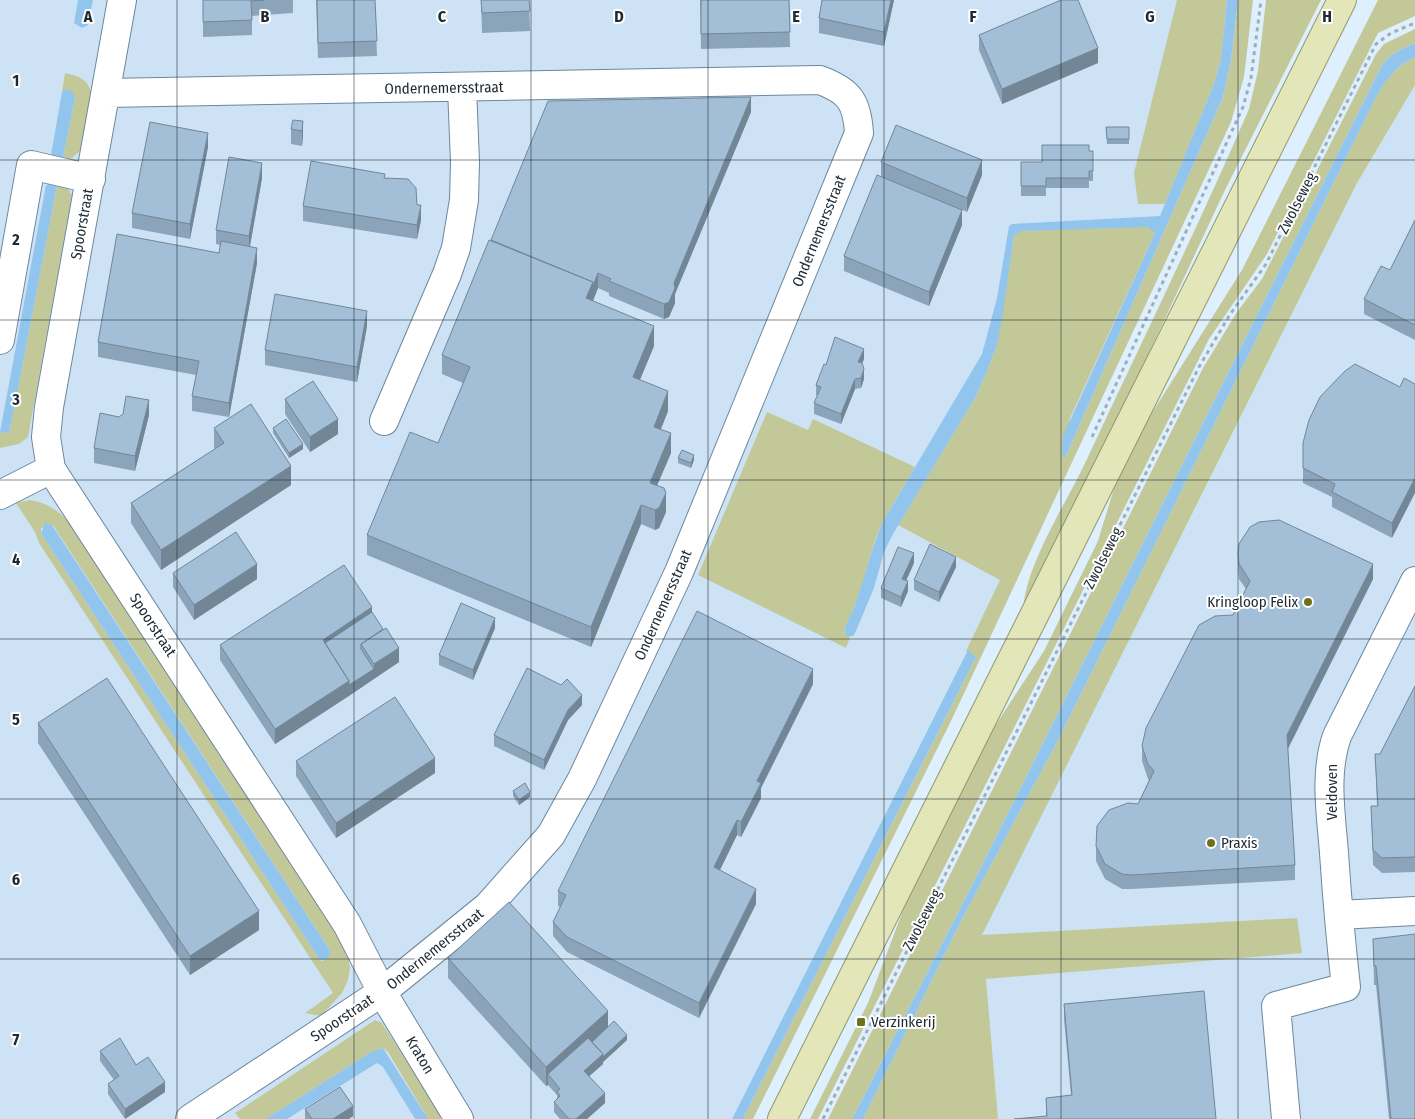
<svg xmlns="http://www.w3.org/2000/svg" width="1415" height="1119" font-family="'Fira Sans Condensed',sans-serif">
<rect width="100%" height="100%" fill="#deeffe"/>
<path fill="#cde3f5" d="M0 0H1231L1221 87 912 779 741 1119H0Z
M1415 54V1119H860L1388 67Z"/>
<path fill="#c3c899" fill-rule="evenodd" d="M1177 0H1227L1221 59 1214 84 1165 204H1138L1134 173Z
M1238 0H1253L1244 77 1231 122 952 719 753 1119H743L976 657 966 651 1000 580 898 525 975 398 987 371 997 345 1014 236 1020 231 1141 226 1152 228 1155 233 1070 418 1066 456 1223 97 1231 61Z
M1266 0H1321L1224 192 1114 428 1026 602 1024 601C1031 556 1067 502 1087 459 1141 343 1198 227 1249 109L1258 71Z
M1378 0H1415V16L1378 33 1267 254 1209 339 818 1119H810L868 1003 907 900 991 732 1044 651 1098 541 1115 485 1138 435 1242 270Z
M1415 29V43L1396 52 1383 63 968 893 852 1119H828L1203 368 1237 312 1262 279 1376 54 1384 44Z
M1415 57V85L1357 183 982 935 1297 918 1302 953 986 979 998 1119H863L962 919 1058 740 1375 99C1386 79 1394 68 1415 57Z
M65 73C78 76 89 79 91 94L80 151 71 159 63 158 75 97 65 90 62 92Z
M57 185 67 187 72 195 28 437 19 444 0 448V432L9 433 15 405Z
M767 412 808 430 813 419 915 467 882 523 875 540 860 592 845 629V634L850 637 846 648 698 575Z
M30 500C49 503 61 512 73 527L309 888 348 951 350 969 348 980 342 993 321 1016 305 1013 333 993 39 543 35 532 16 503ZM53 525 331 952 323 961 320 960 41 533V528Z
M375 1020 382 1023 441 1114 440 1119H428L388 1052 383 1048 371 1052 266 1119H240L235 1113Z"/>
<path fill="#92c5ee" d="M78 0H93L88 25 82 28 74 23Z
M1227 0H1238L1231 61 1223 97 1066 456 1062 455 1063 436 1155 233 1148 227 1021 231 1014 236 1003 313 997 345 987 371 975 398 893 534 884 552 874 588 856 631 853 636H846C843 628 849 618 853 610 864 582 870 552 882 523L982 354 997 298 1009 226 1012 224 1160 216 1214 84 1221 59Z
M1415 43V57C1394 67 1386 80 1375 99L1058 740 962 919 863 1119H852L968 893 1383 63 1396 52Z
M65 90H71L75 97 63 158 51 155 62 92Z
M49 184 57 185 15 405 9 433 0 432 46 185Z
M45 523 52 525 331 952 327 959 320 960 41 533Z
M968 650 976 657 743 1119H732Z
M383 1048 428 1119H415L383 1067 377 1063 287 1119H266L371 1052Z"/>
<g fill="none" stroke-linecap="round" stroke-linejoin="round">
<g stroke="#6c879e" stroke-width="30">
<path id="minor" d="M122 0 49 407 46 437 51 469 347 924 382 992 459 1119
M106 93 820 80C849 91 857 101 859 133L679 572 582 779 551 835 488 906 382 992 190 1119
M0 340 31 165 91 179
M384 421 447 274 456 248 464 200 465 162 462 88
M0 495 51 469
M1339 915 1415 911
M1286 1119 1276 1006 1346 987C1341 943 1337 898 1334 853 1331 814 1324 773 1337 736L1415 581"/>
</g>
<g stroke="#91996b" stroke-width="30">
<path id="major" d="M782 1119 1342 0"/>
</g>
<path stroke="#9faebb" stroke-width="3" stroke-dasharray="4 4" stroke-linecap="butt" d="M1092 437 1243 107 1251 78 1261 0
M823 1119 1199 367 1229 316 1266 264 1376 44 1391 33 1415 23"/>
<use href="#minor" stroke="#fff" stroke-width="28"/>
<use href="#major" stroke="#e2e6b8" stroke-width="28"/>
</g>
<path fill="#8ca4b9" d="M203 0H293V13L252 16V35L203 37Z
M316 0H375L377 56 318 58Z
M481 0H529L530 31 482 33Z
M700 0H789L790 47 701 49Z
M894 0 884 46 819 33V18Z
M979 35 1098 63 1002 104 979 50Z
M751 112 675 294V303L669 317 664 319 609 296V293L598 288 593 301 654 346 640 380 668 411 661 429 671 453 657 485 666 512 659 528 655 530 641 524 591 647 367 555V535L438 443 463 383 442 374V355L491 240Z
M303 121V136L302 146 291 144V129Z
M1106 127H1129V144H1107Z
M208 147 190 239 132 228V213Z
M1089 151H1093V181H1089V188H1046V196H1021V162H1042Z
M881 162 982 175 967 212 962 210V225L929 306 844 271V256L881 177Z
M262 178 250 246 257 263 229 417 192 411V396L196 375 98 357V342L219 253 220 245 216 244V230Z
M385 178 421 220 417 239 303 221V206Z
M1415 220V340L1364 314V299L1390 270Z
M367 326 357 382 265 365V350Z
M864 359 862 364 864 379 861 388 855 389 841 424 814 414V403L818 396 816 395V385L826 365Z
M1400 387 1392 538 1332 507V497L1303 483V468Z
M285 399 338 434 310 452 285 414Z
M123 414 149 415 135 471 94 463V448L119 417Z
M214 428 291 485 161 570 131 523V503L215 449 214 447Z
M273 428 303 449 289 458 273 433Z
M678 458 694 460 691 468 678 463Z
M1238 554 1373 579 1288 749 1295 865V880L1132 889H1122L1105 879 1096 861V846L1138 804 1149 780 1148 779 1142 761V746L1233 615 1246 589 1239 579 1238 569Z
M914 563 906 581 908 591 901 607 881 598V588Z
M956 567 939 602 914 590V580Z
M173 573 257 579 194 620 173 587Z
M372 612 399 662 275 744 220 660V645Z
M495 628 473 680 439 665V655Z
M813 684 761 788V798L741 837 737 835 720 870 756 904 699 1018 567 952 553 936V922L560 907 558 906V891Z
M1415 686V872L1382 873 1373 865 1371 806H1377L1375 754H1380Z
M582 705 568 720 544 770 494 746V735Z
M38 723 259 930 190 975 38 743Z
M296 761 435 773 336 838 296 776Z
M513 791 530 797 519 805 513 796Z
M1373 939 1415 1119H1389L1376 985H1374Z
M448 958 608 1027 627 1040 603 1062V1064L589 1076 605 1103 587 1119H560L554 1112V1102L557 1099V1095L548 1085 546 1086 448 978Z
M1064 1004 1216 1119 1046 1116V1098L1071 1095 1064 1019Z
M100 1051 136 1065 165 1092 125 1119 108 1094V1084L114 1080 100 1061Z
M305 1109 353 1116 349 1119H305Z"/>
<path fill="#728696" d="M891 0H894L884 46V32Z
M1098 48V63L1002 104V89Z
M751 97V112L675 294V303L669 317 664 319V304L674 283Z
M303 121V136L302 146V131Z
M208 133V147L190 239V224Z
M982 160V175L967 212V198Z
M262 163V178L249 251V236Z
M421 205V220L417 239V225Z
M962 210V225L929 306V292Z
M257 248V263L229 417V403Z
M598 273V288L586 318V298L593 282Z
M367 311V326L357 382V367Z
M654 326V346L633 396V377Z
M864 349V359L858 372V362Z
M864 369V379L861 388V378Z
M855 379V389L841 424V414Z
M668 391V411L654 446V427Z
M149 400V415L135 471V456Z
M338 419V434L310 452V437Z
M671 433V453L650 502V483Z
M303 444V449L289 458V453Z
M694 455V460L691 468V463Z
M291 466V485L161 570V550Z
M1415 478V493L1392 538V523Z
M666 493V512L659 528 655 530V510Z
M641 505V524L591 647V627Z
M914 553V563L902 589V579Z
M956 557V567L939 602V592Z
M257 564V579L194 620V605Z
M1373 564V579L1287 750V735Z
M908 581V591L901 607V597Z
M372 607V622L327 652 323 640Z
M495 618V628L473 680V670Z
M399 648V662L374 679V664Z
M374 669V679L349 696V685Z
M813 669V684L761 788V798L741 837V822L757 781Z
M349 681V696L275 744V729Z
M582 695V705L568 720 544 770V760L568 710Z
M435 758V773L336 838V823Z
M530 792V797L519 805V800Z
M737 820V835L714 882V867Z
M756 889V904L699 1018V1003Z
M259 911V930L190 975V956Z
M608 1011V1031L548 1074V1085L546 1086V1067Z
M627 1035V1040L603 1062V1064L584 1081V1071L603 1054Z
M165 1082V1092L125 1119V1109Z
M605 1093V1103L587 1119H576Z
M353 1106V1116L349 1119H333Z"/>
<path fill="#a3bfd7" stroke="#728696" d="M203 0H264L251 1 252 20 203 22Z
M317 0H375L377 41 318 43Z
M481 0H529L530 11 482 13Z
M701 0H789L790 32 701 34Z
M822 0H891L884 32 819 18Z
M1061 0H1078L1098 48 1002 89 979 35Z
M751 97 674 283 675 288 669 302 664 304 609 281 611 279 598 273 593 286V282L491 240 548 101Z
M293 120 303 121 302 131 291 129Z
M150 122 208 133 190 224 132 213Z
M896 125 982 160 967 198 881 162Z
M1106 127H1129V139H1107Z
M1042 145H1089V151H1093V171H1089V178H1046V186H1021V162H1042Z
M229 157 262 163 249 236 216 230Z
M311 161 385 174 384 178 408 179 416 188 417 205H421L417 225 303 206Z
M877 175 962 210 929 292 844 256Z
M1415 220V325L1364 299 1381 266 1390 270Z
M117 234 219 253 221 241 257 248 229 403 192 396 199 361 98 342Z
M489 240 593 282 586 298 654 326 633 377 668 391 654 427 671 433 650 483 664 488 666 493 659 508 655 510 641 505 591 627 367 535 410 432 438 443 470 367 442 355Z
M275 294 367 311 357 367 265 350Z
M835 337 864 349 858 362 862 363 864 369 861 378 855 379 841 414 814 403 821 387 816 385 824 364 826 365Z
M1355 364 1400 387 1404 378 1415 384V478L1392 523 1332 492 1335 484 1303 468V443L1309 420 1320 397 1345 371Z
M313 381 338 419 310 437 285 399Z
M126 396 149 400 135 456 94 448 100 413 119 417 123 414Z
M251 404 291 466 161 550 131 503 224 443 214 428Z
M286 419 303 444 289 453 273 428Z
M682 450 694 455 691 463 678 458Z
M1279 520 1373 564 1287 735 1295 865 1132 875 1122 874 1105 864 1096 846 1097 826 1109 810 1128 803 1138 804 1154 771 1148 764 1142 746 1146 728 1199 625 1215 616 1233 615 1250 581 1239 564 1238 554 1239 544 1250 527 1259 522Z
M236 532 257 564 194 605 173 573Z
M930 544 956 557 939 592 914 580Z
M898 547 914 553 902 579 908 581 901 597 881 588Z
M344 565 372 607 323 640 349 681 275 729 220 645Z
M461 603 495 618 473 670 439 655Z
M697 611 813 669 757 781 761 783 741 822 737 820 714 867 756 889 699 1003 567 937 553 922 566 895 558 891Z
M372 612 383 629 361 644V649L374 669 349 685V681L325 643Z
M386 628 399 648 374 664 361 644Z
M527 668 561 685 567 679 582 695 568 710 544 760 494 735Z
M107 678 259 911 190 956 38 723Z
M1415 686V857L1382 858 1373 850 1371 806H1378L1375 754H1380Z
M395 697 435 758 336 823 296 761Z
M525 783 530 792 519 800 513 791Z
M509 902 608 1011 546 1067 448 958Z
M1415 934V1119H1391L1376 966H1374L1373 939Z
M1204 991 1216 1119H1014L1047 1116 1046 1098 1072 1095 1064 1004Z
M614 1021 627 1035 603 1057V1054L592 1042Z
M120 1038 136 1065 148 1057 165 1082 125 1109 108 1084 119 1076 100 1051Z
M588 1038 603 1054 584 1071 605 1093 576 1119H569L554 1102 560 1096 557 1091 560 1089 548 1074Z
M340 1087 353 1106 333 1119H312L305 1109Z"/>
<path fill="none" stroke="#1e2932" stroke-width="1" stroke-opacity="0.55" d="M177 0V1119M354 0V1119M531 0V1119M708 0V1119M884 0V1119M1061 0V1119M1238 0V1119M0 160H1415M0 320H1415M0 480H1415M0 639H1415M0 799H1415M0 959H1415"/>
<g fill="#6d7218" stroke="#fff" stroke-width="2">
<circle cx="1308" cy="602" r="5"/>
<circle cx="1211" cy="843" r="5"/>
<rect x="856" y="1017" width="10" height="10" rx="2.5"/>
</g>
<g text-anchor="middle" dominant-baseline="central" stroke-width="4" stroke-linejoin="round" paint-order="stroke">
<g font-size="15" fill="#1e2932" stroke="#fff">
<text transform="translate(444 88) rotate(-1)">Ondernemersstraat</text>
<text transform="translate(1297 203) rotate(-63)">Zwolseweg</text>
<text transform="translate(82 224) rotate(-80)">Spoorstraat</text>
<text transform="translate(819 231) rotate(-68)">Ondernemersstraat</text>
<text transform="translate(1103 558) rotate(-63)">Zwolseweg</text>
<text transform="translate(663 605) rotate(-66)">Ondernemersstraat</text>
<text transform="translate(153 625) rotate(57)">Spoorstraat</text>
<text transform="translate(1332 792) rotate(-90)">Veldoven</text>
<text transform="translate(922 920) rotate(-63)">Zwolseweg</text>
<text transform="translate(435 949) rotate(-39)">Ondernemersstraat</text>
<text transform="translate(342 1018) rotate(-34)">Spoorstraat</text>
<text transform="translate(420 1055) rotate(59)">Kraton</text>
</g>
<g font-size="15" fill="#1e2932" stroke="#fff" text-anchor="start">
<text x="1298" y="602" text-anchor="end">Kringloop Felix</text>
<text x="1221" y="843">Praxis</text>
<text x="871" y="1022">Verzinkerij</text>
</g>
</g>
<g font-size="16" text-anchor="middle" font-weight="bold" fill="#1e2932" stroke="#fff" stroke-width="4" stroke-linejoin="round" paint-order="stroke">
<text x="88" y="22">A</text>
<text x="265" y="22">B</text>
<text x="442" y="22">C</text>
<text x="619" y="22">D</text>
<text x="796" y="22">E</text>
<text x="973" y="22">F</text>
<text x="1150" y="22">G</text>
<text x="1327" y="22">H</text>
<text x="16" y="86">1</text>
<text x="16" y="245">2</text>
<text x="16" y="405">3</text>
<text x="16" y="565">4</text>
<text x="16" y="725">5</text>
<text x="16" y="885">6</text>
<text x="16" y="1045">7</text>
</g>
</svg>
